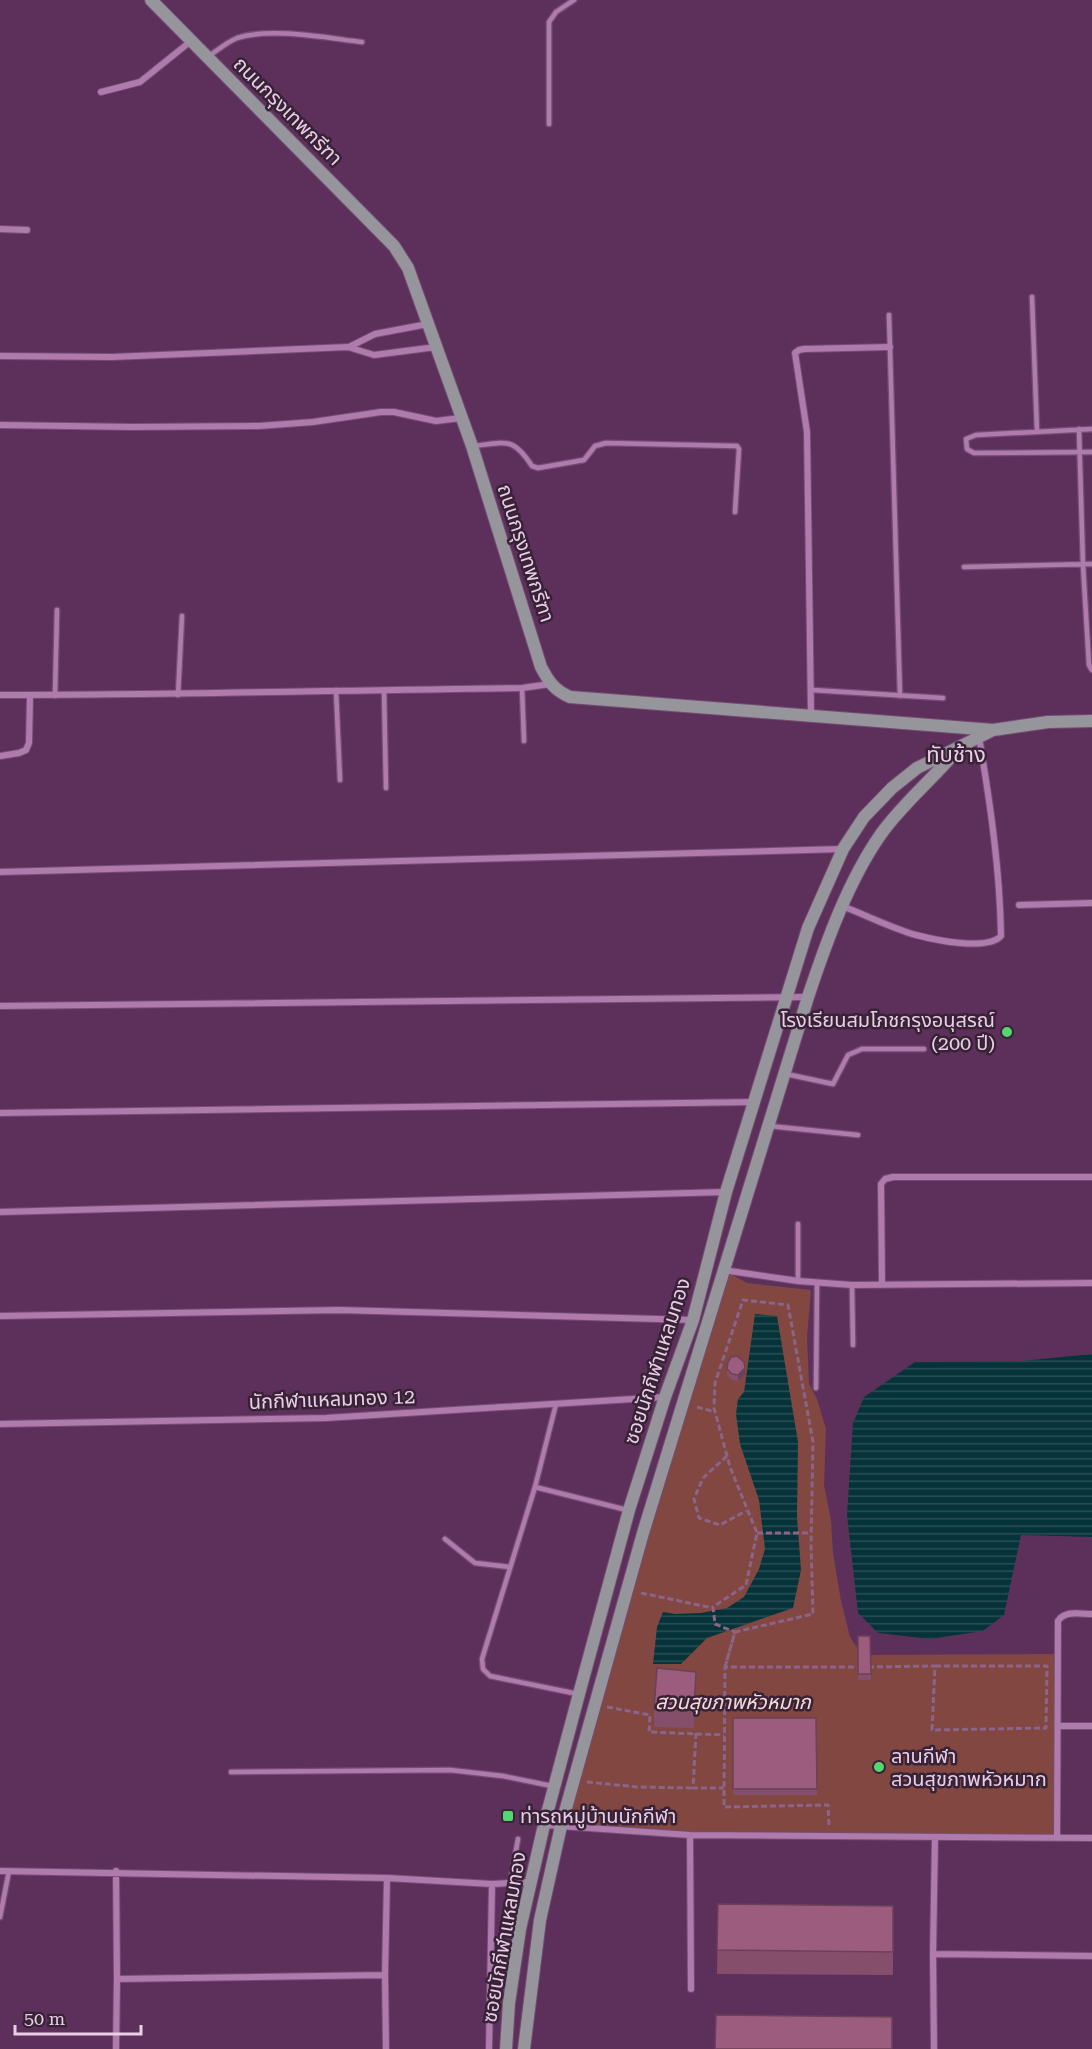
<svg xmlns="http://www.w3.org/2000/svg" width="1092" height="2049" font-family="'Roboto Serif','Noto Sans Thai',serif">
<defs>
<pattern id="water-rules" width="6" height="5" patternUnits="userSpaceOnUse" patternTransform="scale(1.5)"><rect width="6" height="5" fill="#053339"/><path d="M0 2.5h6" fill="none" stroke="#2a4f56"/></pattern>
</defs>
<rect width="100%" height="100%" fill="#5d305c"/>
<path fill="#824740" d="M723 1270 747 1283 811 1290 807 1337 809 1384 817 1399 826 1429 824 1485 831 1520 833 1553 841 1601 850 1637 862 1655 1058 1654 1054 1838 690 1835 561 1826Z"/>
<path fill="url(#water-rules)" d="M755 1314 777 1316 798 1442 797 1517 801 1570 793 1608 707 1638 681 1664H653L657 1627 663 1612 675 1614 701 1613 727 1608 744 1597 759 1569 765 1549 759 1500 740 1444 736 1414 738 1399 744 1392Z
M1092 1354V1537L1021 1535 1004 1615 983 1631 930 1639 878 1633 858 1613 847 1515 853 1423 864 1397 915 1362 1022 1361Z"/>
<g fill="none" stroke-linecap="round" stroke-linejoin="round">
<g stroke="#744d73" stroke-width="7">
<path id="lane" d="M209 56C218 50 227 42 237 38 270 27 327 38 362 42
M549 124V22L556 12 574 0
M1032 297 1037 431
M889 315 900 696
M1079 429 1083 565 1089 665 1092 670
M1092 429 976 435 966 439 967 449 974 453 1092 452
M474 446C507 442 513 437 532 466L538 468 584 460 595 446 606 443 737 446 739 449 735 512
M964 567 1092 564
M522 688 524 741
M336 690 340 780
M384 690 386 788
M812 690 943 698
M178 695 182 616
M55 696 57 610
M786 1074 833 1084 848 1055 862 1049H924
M769 1126 858 1135
M798 1281V1224
M852 1285 853 1345
M816 1388 817 1283
M556 1404 535 1487 482 1659 483 1669 490 1676 578 1694
M535 1487 627 1510
M445 1539 475 1563 510 1567
M231 1772 450 1770 503 1776 552 1786
M510 1884 518 1839
M0 1917 9 1871"/>
</g>
<g stroke="#744d73" stroke-width="8">
<path id="street" d="M101 92 140 82 191 41
M0 229 27 230
M349 347 375 334 428 324
M0 356 112 357 348 347 374 355 436 347
M0 425 133 427 259 426 313 422 381 412H394L436 421 461 418
M0 695C174 695 348 690 522 688L550 684
M811 715 807 432 795 353 799 350 804 349 890 347
M0 756 19 753 26 750 29 743 30 695
M0 872 842 849
M1019 905 1092 903
M842 906C866 915 891 928 916 935 935 940 987 951 1001 936 1000 870 990 802 979 737
M0 1006 808 997
M0 1113 755 1102
M0 1212 726 1192
M723 1270 798 1281 852 1285 1092 1283
M882 1284 881 1184 885 1179 893 1177H1092
M0 1316 339 1310 692 1320
M0 1424 326 1418 665 1397
M1059 1726H1092
M545 1825 690 1835 1092 1838
M690 1835 691 1989
M1057 1838 1058 1621C1065 1610 1080 1614 1092 1614
M0 1871 387 1878 492 1884 530 1882
M116 1871 117 1979 116 2049
M933 1954 1092 1956
M117 1979 385 1975
M386 2049 385 1975 387 1878
M489 2049 492 1884
M934 2049 933 1954 935 1838"/>
</g>
<g stroke="#744d73" stroke-width="14">
<path id="secondary" d="M151 0 394 246 408 268 472 446 541 667C549 682 554 690 570 697L993 730 1048 722 1092 721
M506 2049 509 2003 520 1929 544 1825 579 1694 629 1510 665 1397 693 1320 726 1192 808 928 843 849 864 817 892 788 917 768 993 730
M524 2049 540 1920 561 1826 643 1533 808 997C826 943 848 881 881 834 903 803 934 778 958 749"/>
</g>
<path stroke="#8b648a" stroke-width="3" stroke-dasharray="6 3" stroke-linecap="butt" d="M697 1407 715 1412
M727 1456 703 1478 694 1499 699 1518 720 1525 746 1511
M757 1533H811
M641 1593 713 1608
M935 1666H1047L1046 1728 932 1730Z
M725 1667 735 1632 813 1614 811 1543 813 1442 788 1305 743 1300 715 1383 714 1408 730 1467 757 1533 746 1585 713 1607 715 1624 735 1632 725 1667
M868 1667 935 1666
M607 1707 650 1715 649 1732 724 1735
M696 1733 693 1788H724
M587 1782 638 1787 693 1788
M829 1825 828 1805 724 1807 725 1667H861"/>
<use href="#lane" stroke="#ae7bac" stroke-width="4.5"/>
<use href="#street" stroke="#ae7bac" stroke-width="6"/>
<use href="#secondary" stroke="#97959c" stroke-width="12"/>
</g>
<path fill="#854f6c" d="M728 1362 745 1374 738 1381 732 1380 727 1375Z
M858 1636H870L871 1680H858Z
M696 1690 694 1728 654 1727V1709Z
M733 1718H816L817 1795H733Z
M718 1904 893 1906V1975L717 1974Z"/>
<path fill="#6c4058" d="M745 1368V1374L738 1381V1375Z
M696 1672V1690L694 1728V1710Z"/>
<path fill="#9b5c7d" stroke="#6c4058" stroke-width="1.5" d="M737 1356 744 1362 745 1368 738 1375 732 1374 727 1369 728 1362 731 1357Z
M858 1636H870L871 1674H858Z
M657 1668 696 1672 694 1710 654 1709Z
M733 1718H816L817 1789H733Z
M718 1904 893 1906V1952L717 1950Z
M716 2015 892 2017V2049H715Z"/>
<g fill="#56d671" stroke="#372236" stroke-width="2">
<circle cx="1007" cy="1032" r="6"/>
<circle cx="879" cy="1767" r="6"/>
<rect x="502" y="1810" width="12" height="12" rx="3"/>
</g>
<g text-anchor="middle" dominant-baseline="central" stroke-width="5" stroke-linejoin="round" paint-order="stroke">
<g font-size="20" fill="#eacee8" stroke="#372236">
<text transform="translate(288 111) rotate(45)">ถนนกรุงเทพกรีฑา</text>
<text transform="translate(526 553) rotate(72)">ถนนกรุงเทพกรีฑา</text>
<text transform="translate(657 1361) rotate(-72)">ซอยนักกีฬาแหลมทอง</text>
<text transform="translate(332 1399) rotate(-2)">นักกีฬาแหลมทอง 12</text>
<text transform="translate(504 1937) rotate(-80)">ซอยนักกีฬาแหลมทอง</text>
</g>
<g font-size="20" fill="#eacee8" stroke="#372236" text-anchor="start">
<text x="995" y="1020" text-anchor="end">โรงเรียนสมโภชกรุงอนุสรณ์<tspan x="995" dy="23">(200 ปี)</tspan></text>
<text x="891" y="1756">ลานกีฬา<tspan x="891" dy="23">สวนสุขภาพหัวหมาก</tspan></text>
<text x="520" y="1816">ท่ารถหมู่บ้านนักกีฬา</text>
</g>
<g font-size="20" font-style="italic" fill="#f5dad6" stroke="#372236">
<text x="733" y="1702">สวนสุขภาพหัวหมาก</text>
</g>
<g font-size="22" fill="#eacee8" stroke="#372236">
<text x="956" y="754">ทับช้าง</text>
</g>
</g>
<path d="M15 2025v9h126v-9" fill="none" stroke="#eacee8" stroke-width="3"/>
<text x="24" y="2025" font-size="18" fill="#eacee8" stroke="#372236" stroke-width="4.5" paint-order="stroke">50 m</text>
</svg>
